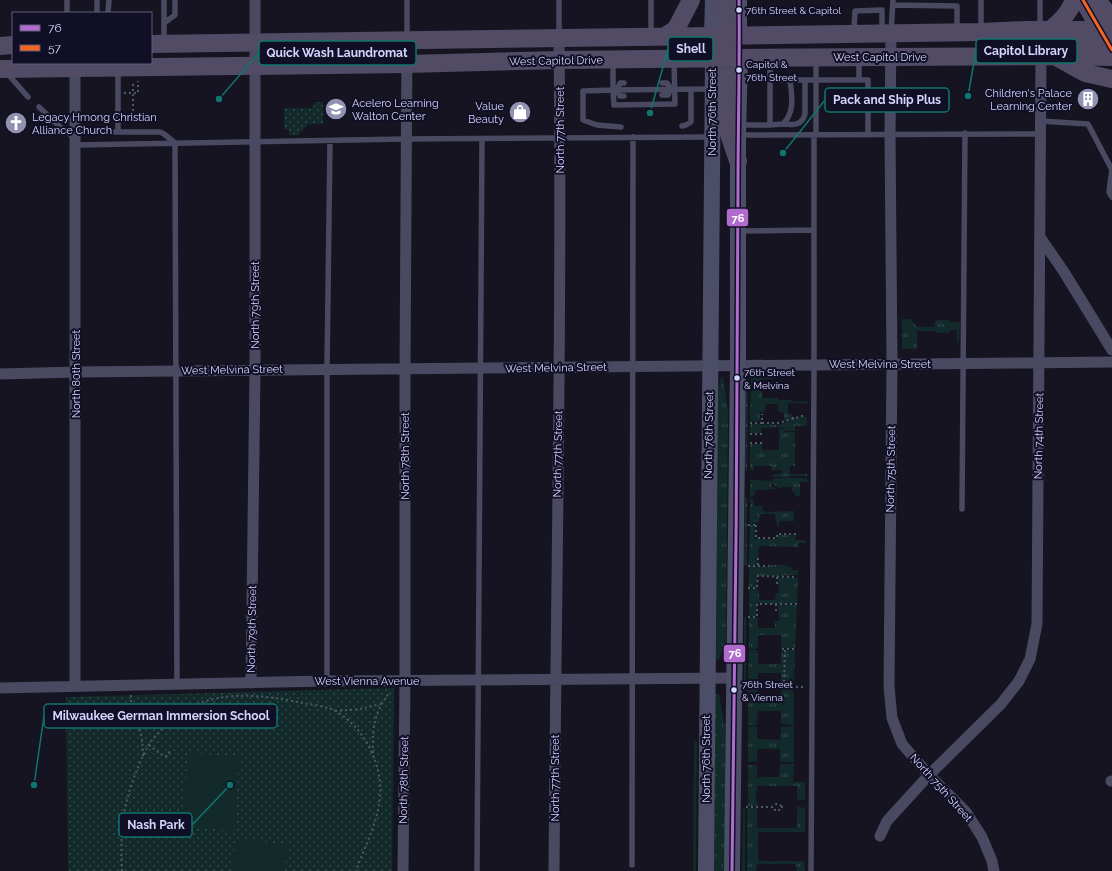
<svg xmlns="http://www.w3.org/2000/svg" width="1112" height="871" font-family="Raleway,sans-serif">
<defs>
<pattern id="grass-tufts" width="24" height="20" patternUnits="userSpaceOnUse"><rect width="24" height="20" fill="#122b2a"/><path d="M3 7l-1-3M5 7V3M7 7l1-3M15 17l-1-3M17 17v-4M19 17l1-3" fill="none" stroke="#34494a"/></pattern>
<pattern id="park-dots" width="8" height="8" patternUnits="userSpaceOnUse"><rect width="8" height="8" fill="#122b2a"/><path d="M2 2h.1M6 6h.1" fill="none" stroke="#34494a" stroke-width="1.8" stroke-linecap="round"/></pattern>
</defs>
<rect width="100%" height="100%" fill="#151420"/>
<path fill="url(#grass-tufts)" d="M902 319H910L917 327H934L936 320H949L950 322H960L959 341H957V330H950L949 333H936V331H917V349H902Z
M751 376H776L773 379H762V398H778V400H791L792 402 807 401 808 403 804 404V403H788V414H792V419L784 421V413L778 411V404H766L765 410H764V412H760V421H750Z
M723 377 728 411 726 640 724 650 718 660H716L718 389 721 378Z
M746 393H748L747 470H745Z
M802 416 807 417V426H795V431H786L781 427 761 428V433H750V424L778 425Z
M779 428H781L786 432H795V466H790V474H807L808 476 772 477V475L782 473V470H772L771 466H754V470H750V444H762V450H779Z
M774 478H807L808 482H800V496H795V492L792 491V488C788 485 784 487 779 488L772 483 771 487 777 489 756 490 754 496 750 497V480L773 481Z
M745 498H747V565H744Z
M750 499H753L754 506H763L762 509 765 512 794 511V521H779V526H777V523H776L775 514H760L759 522 750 524Z
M750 525 755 526V539H778V535H795V540H805L806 543H798V547L759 546 757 565H749Z
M769 565H785L792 568V570H798V575L757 576V588L749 587V566L769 567Z
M778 577 798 578 797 604 757 603 756 616H749V589H756L759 591V600H775L776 593H779Z
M778 605H794L797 607 795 649 781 648V635H758V647L756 649H749V617H756L758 619V628H775V621H779Z
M744 617H746V686H744Z
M749 650H756L758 652V664H781V651L795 650 794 686H781V673H758V685L748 686Z
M753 688 758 690V702H781V689L793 688V693H794V725L781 724V711H758L757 723 756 725H748V689Z
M715 694H719L725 727V871H714Z
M756 726 757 728V739L780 740 781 727 794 726V762H780V749H757V761L748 762V727Z
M694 741H697L696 871H693Z
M780 764H794L793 782H805V800H797V786H757L756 799 758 806H748V765H756L757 766V777H779Z
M797 806 800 808 805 807V832H758V861H804L805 871H797L796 864H757L756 871H747V808H757V828H797Z
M743 808H745V871H742Z"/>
<path fill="url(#park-dots)" d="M316 102H323V124H309L298 135H289V129H284V108H311Z
M394 688 392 871H68L66 697Z"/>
<path fill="#122b2a" d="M188 753 239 757 234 831 183 825Z
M235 840 287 844 285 871H233Z"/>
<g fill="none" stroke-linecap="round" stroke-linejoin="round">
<path stroke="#4b5b66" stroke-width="2" stroke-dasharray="2 3" stroke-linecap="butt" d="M133 84V123
M124 93H138V81
M793 419V414
M750 423H762V414
M762 423H779L805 415
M750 434H762
M750 443H762
M748 525H757
M756 525V538H777V534H797
M758 558V566
M748 566H769
M777 577V584
M748 588H757L758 576 797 577
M776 611V604
M748 617H757V604H797
M782 649H794
M781 687H805
M784 687 785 649
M131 695V708
M335 711 360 709 381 704
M149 745 163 756H167L171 749
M373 753C372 728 374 712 390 692
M143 756C143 736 139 724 129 706L152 716 178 715
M746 807H774L775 810 778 811 780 809 781 806 779 804H776L774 807
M781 807H786
M122 871C121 855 121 839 123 823 125 799 136 769 147 748 151 740 159 732 166 725 202 688 256 693 302 703 314 705 327 706 337 712 361 726 377 755 380 782 383 814 366 842 356 871"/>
<path stroke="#494a61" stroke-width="5.5" d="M164 0V42
M559 0V36
M893 5 957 6V30
M67 13V0
M97 13V0
M108 13 109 0
M164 23 175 15V0
M1040 28V0
M981 30V0
M854 31 855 11 882 10V30
M891 32 893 0
M651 34V0
M407 39V0
M859 60V80
M613 62V90L710 89
M7 73 28 97
M770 80H868V135
M624 83H620L617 90 620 96H624
M662 83H667L671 89
M662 95H668L671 89
M39 107 59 126 75 138
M1041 121 1088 124 1111 168
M783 124C793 125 802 126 805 114V80
M739 125H770V60
M770 125 783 124C795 112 792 96 790 80
M682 126 686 125 691 122V89
M621 127 597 125 583 120V91L613 90 614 105 675 104 674 61
M76 132H118V70
M118 132H160L164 134 175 143 177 684
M740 135 1041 134
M816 135V60
M76 145 405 139 712 137
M1112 168 1109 192 1112 197
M740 231 814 230
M962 509 965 133
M327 681V370L330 141
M632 865 633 137
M477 871 482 139
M811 871 814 374V135"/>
<path stroke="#494a61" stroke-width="11" d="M891 32 890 134 892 364 889 686 892 718 902 744 929 775 966 812 982 837 992 861 994 871
M1040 237 1064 272 1112 350
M0 374 76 372 1112 362
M251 683 255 370V0
M75 686V63
M0 688 327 681 735 678
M1111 781H1112
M880 836 887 821 929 775 1001 704 1019 681 1030 659 1037 624 1041 56
M403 871 405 681V369L407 41
M554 871C556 593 562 316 559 38"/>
<path stroke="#4c4e67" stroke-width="16" d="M712 35 713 0
M739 35V0
M706 871 713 59
M732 871 738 364V135L740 58"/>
<path stroke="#514b66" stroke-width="18" d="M724 0 728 35 733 45
M1083 0 1105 37
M1097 0 1112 19
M1050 30C1061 21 1069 13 1074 0
M665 36 676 29 691 0
M151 44 981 32 1026 30H1112
M0 46 13 45
M719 49 725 59 724 72 728 131 738 161
M1058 55 1084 43 1110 39
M1058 58 1085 73 1112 79
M0 69 407 64 559 60 740 58 1056 56 1112 57"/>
<g stroke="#110f25" stroke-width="6">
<path id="bus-1" d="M732 871C735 643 738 416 738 188 738 125 740 63 739 0"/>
</g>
<g stroke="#110f25" stroke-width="6">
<path id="bus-2" d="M1083 0 1112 50"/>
</g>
<use href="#bus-1" stroke="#b06ccc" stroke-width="3"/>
<use href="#bus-2" stroke="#f26522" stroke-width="3"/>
</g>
<defs>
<g id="building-disc" transform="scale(1.15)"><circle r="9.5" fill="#9191b0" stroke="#110f25"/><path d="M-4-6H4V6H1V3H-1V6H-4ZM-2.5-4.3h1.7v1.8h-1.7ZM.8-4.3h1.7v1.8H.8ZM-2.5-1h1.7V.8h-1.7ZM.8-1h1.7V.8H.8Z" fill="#fff"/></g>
<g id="school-disc" transform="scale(1.15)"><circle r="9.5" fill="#9191b0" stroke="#110f25"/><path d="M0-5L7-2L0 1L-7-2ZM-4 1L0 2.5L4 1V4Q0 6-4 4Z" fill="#fff"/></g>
<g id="shop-disc" transform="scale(1.15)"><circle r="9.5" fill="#9191b0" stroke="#110f25"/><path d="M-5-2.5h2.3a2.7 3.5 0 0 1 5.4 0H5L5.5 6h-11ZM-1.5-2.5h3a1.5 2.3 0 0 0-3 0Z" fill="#fff"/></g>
<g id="church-disc" transform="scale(1.15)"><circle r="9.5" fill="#9191b0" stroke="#110f25"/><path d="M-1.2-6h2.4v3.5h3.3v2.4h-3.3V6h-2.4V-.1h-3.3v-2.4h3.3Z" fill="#fff"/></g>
</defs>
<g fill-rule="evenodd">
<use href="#building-disc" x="1088" y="99"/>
<use href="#school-disc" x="336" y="109"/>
<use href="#shop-disc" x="520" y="112"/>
<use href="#church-disc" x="16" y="123"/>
</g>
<g fill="#d4d4fe" stroke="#110f25" stroke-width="1.5">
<circle cx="739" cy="10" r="3.5"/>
<circle cx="739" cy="70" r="3.5"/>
<circle cx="737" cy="378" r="3.5"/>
<circle cx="734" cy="690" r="3.5"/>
</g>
<g text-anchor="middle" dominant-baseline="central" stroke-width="4" stroke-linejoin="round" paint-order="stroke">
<g font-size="10" fill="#d4d4fe" stroke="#110f25" text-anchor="start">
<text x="746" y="10">76th Street &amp; Capitol</text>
<text x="746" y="64">Capitol &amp;<tspan x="746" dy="13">76th Street</tspan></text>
<text x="744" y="372">76th Street<tspan x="744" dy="13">&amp; Melvina</tspan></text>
<text x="742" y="684">76th Street<tspan x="742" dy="13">&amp; Vienna</tspan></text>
</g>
<g font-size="11" fill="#d4d4fe" stroke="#110f25">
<text x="880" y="57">West Capitol Drive</text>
<text transform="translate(556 61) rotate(-1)">West Capitol Drive</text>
<text transform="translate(712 112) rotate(-90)">North 76th Street</text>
<text transform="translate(560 130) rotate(-90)">North 77th Street</text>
<text transform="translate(255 305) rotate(-90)">North 79th Street</text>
<text x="880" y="364">West Melvina Street</text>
<text transform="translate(556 368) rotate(-1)">West Melvina Street</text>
<text transform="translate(232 370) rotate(-1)">West Melvina Street</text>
<text transform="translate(76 374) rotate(-90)">North 80th Street</text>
<text transform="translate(709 435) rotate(-89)">North 76th Street</text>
<text transform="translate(1039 436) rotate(-89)">North 74th Street</text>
<text transform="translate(558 454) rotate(-89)">North 77th Street</text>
<text transform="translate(405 456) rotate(-90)">North 78th Street</text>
<text transform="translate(891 469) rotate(-89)">North 75th Street</text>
<text transform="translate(252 629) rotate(-89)">North 79th Street</text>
<text x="367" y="681">West Vienna Avenue</text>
<text transform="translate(706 759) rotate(-90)">North 76th Street</text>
<text transform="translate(555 778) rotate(-90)">North 77th Street</text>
<text transform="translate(404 780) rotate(-89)">North 78th Street</text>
<text transform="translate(941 788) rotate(48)">North 75th Street</text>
</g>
<g font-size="11" fill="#d4d4fe" stroke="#110f25" text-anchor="end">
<text x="1072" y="93">Children's Palace<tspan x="1072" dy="13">Learning Center</tspan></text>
<text x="352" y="103" text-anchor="start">Acelero Learning<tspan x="352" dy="13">Walton Center</tspan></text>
<text x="504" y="106">Value<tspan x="504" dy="13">Beauty</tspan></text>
<text x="32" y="117" text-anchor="start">Legacy Hmong Christian<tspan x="32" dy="13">Alliance Church</tspan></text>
</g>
</g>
<path fill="none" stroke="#0f766e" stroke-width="1.5" d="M650 113L668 49M968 96L976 51M219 99L259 53M783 153L825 100M34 785L44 716M230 785L192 825"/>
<g fill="#0f766e" stroke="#110f25" stroke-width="1.5">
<circle cx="650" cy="113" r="4"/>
<circle cx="968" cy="96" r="4"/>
<circle cx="219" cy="99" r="4"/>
<circle cx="783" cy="153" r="4"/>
<circle cx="34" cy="785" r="4"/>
<circle cx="230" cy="785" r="4"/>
</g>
<g fill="#110f25" stroke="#0f766e" stroke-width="1.5">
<rect x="668" y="37" width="45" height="24" rx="4"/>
<rect x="976" y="39" width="101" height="24" rx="4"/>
<rect x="259" y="41" width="157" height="24" rx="4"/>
<rect x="825" y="88" width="124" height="24" rx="4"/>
<rect x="44" y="704" width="233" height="24" rx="4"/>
<rect x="119" y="813" width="73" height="24" rx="4"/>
</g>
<g font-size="12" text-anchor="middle" font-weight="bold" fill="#d4d4fe">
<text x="691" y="53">Shell</text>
<text x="1026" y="55">Capitol Library</text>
<text x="337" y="57">Quick Wash Laundromat</text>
<text x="887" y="104">Pack and Ship Plus</text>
<text x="161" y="720">Milwaukee German Immersion School</text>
<text x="156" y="829">Nash Park</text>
</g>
<g stroke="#110f25" stroke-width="1.5">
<rect x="726" y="208" width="23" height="19" rx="4" fill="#b06ccc"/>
<rect x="723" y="644" width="23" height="19" rx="4" fill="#b06ccc"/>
</g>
<g font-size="11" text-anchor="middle" font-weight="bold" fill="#fff">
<text x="738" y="222">76</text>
<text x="735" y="657">76</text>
</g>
<rect x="12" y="12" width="140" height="52" fill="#110f25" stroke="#5f5e7c"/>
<rect x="20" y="25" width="20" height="6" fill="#b06ccc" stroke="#5f5e7c"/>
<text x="48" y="32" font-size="12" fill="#d4d4fe">76</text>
<rect x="20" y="45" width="20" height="6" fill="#f26522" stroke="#5f5e7c"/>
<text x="48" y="52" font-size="12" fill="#d4d4fe">57</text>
</svg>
